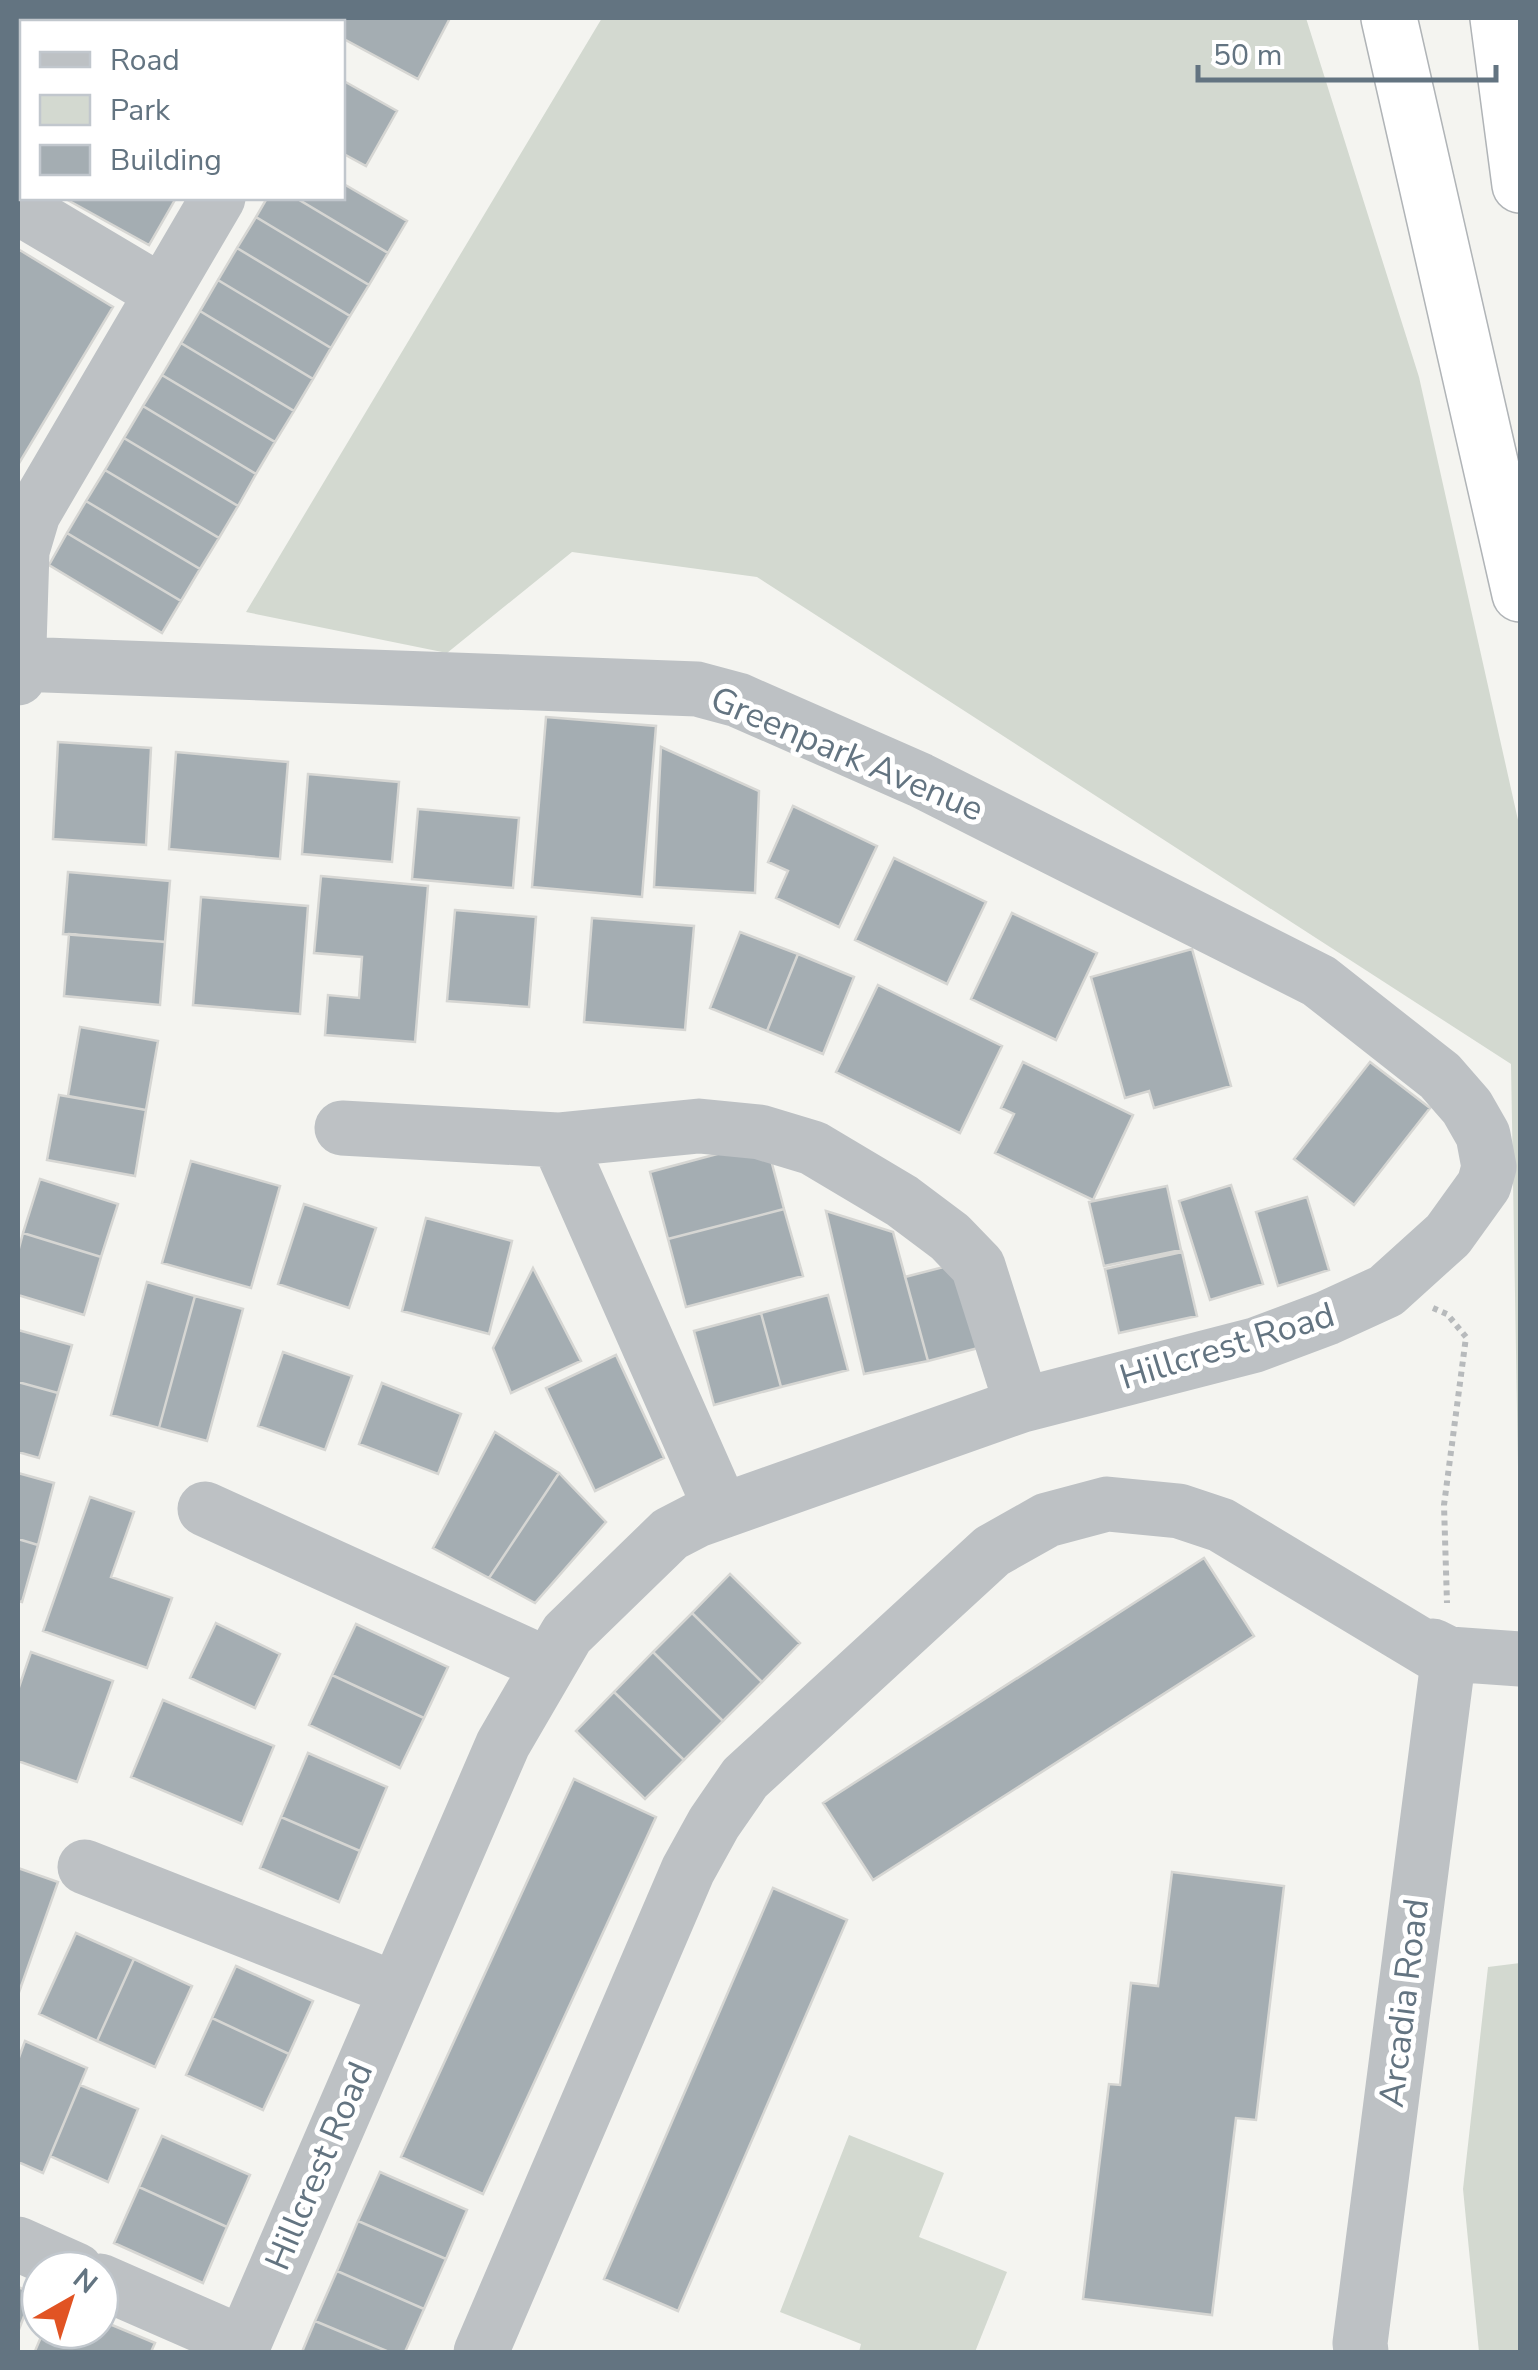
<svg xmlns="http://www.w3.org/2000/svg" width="1538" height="2370" font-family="'Nunito Sans',sans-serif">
<rect width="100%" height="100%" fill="#f4f4f0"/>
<path fill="#d3d9d0" d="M602 18H1306L1419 377 1520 829V1582L1511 1064 757 577 572 552 447 653 246 612Z
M1520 1963V2352H1479L1463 2189 1488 1967Z
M849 2135 944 2173 919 2237 1007 2272 975 2352H859L861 2344 780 2312Z"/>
<path fill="#a4adb2" stroke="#d6d6d3" stroke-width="2.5" d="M18 18H38L47 22H22V174L18 171Z
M104 18H232L241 22H112Z
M303 18H450L418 79 342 38V22H313Z
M342 80 397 111 366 166 342 153Z
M342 183 407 221 388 253 296 198H342Z
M64 198H176L149 245Z
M267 198H296L388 253 369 285 256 217Z
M256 217 369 285 350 316 237 248Z
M237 248 350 316 331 348 218 280Z
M18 249 113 307 18 465Z
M218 280 331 348 313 379 200 311Z
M200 311 313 379 294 411 181 343Z
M181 343 294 411 275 442 162 375Z
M162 375 275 442 256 474 143 406Z
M143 406 256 474 238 506 124 438Z
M124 438 238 506 219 538 105 470Z
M105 470 219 538 200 569 86 501Z
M86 501 200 569 181 601 67 533Z
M67 533 181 601 162 633 49 565Z
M546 717 656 726 642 897 532 887Z
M58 742 151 748 146 845 53 839Z
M661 747 759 791 755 893 654 887Z
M176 752 288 762 280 859 169 849Z
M308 774 399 782 392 862 302 854Z
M793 806 877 846 839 927 776 898 788 871 768 862Z
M418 809 519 818 513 888 412 879Z
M894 858 986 902 947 984 855 940Z
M68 872 170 881 165 942 63 934Z
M321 876 428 886 415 1042 325 1035 328 995 359 998 362 957 314 953Z
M201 897 308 906 300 1014 193 1005Z
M455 910 536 917 529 1007 447 1001Z
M1012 913 1097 953 1056 1040 971 999Z
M592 918 694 926 685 1030 584 1022Z
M740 932 798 954 767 1031 710 1008Z
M69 934 165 942 160 1005 64 996Z
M1192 949 1231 1086 1154 1108 1149 1091 1125 1098 1091 977Z
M798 954 854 977 823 1054 767 1031Z
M878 985 1002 1046 960 1133 836 1072Z
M80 1027 158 1041 146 1110 68 1096Z
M1023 1062 1133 1115 1093 1200 995 1153 1014 1114 1001 1108Z
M1370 1062 1430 1108 1354 1205 1294 1159Z
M59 1095 146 1110 135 1176 47 1160Z
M766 1141 784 1209 668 1239 650 1172Z
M191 1161 280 1186 251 1288 162 1263Z
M40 1179 118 1204 101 1257 23 1233Z
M1231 1185 1263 1284 1210 1300 1179 1201Z
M1167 1186 1181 1250 1104 1266 1089 1202Z
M1307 1197 1329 1270 1278 1286 1256 1212Z
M304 1204 376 1228 349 1308 278 1284Z
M784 1209 803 1276 686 1307 668 1239Z
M826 1211 893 1232 928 1361 864 1374Z
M426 1218 512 1241 489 1334 402 1311Z
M23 1233 101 1257 84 1315 18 1295V1252Z
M1182 1252 1197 1316 1119 1333 1105 1269Z
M959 1263 982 1347 928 1361 905 1277Z
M533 1268 581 1361 511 1393 493 1348Z
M147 1282 195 1296 159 1428 111 1415Z
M828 1295 848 1370 781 1387 761 1313Z
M195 1296 243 1309 207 1441 159 1428Z
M761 1313 781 1387 714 1405 694 1331Z
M18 1330 72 1345 58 1393 18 1382Z
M283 1352 352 1376 325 1450 258 1426Z
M616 1355 664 1458 595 1491 546 1388Z
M18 1382 58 1393 39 1458 18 1452Z
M382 1383 461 1414 438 1474 359 1444Z
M495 1432 559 1473 489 1578 433 1548Z
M18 1473 54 1483 38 1545 18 1539Z
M559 1473 606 1522 535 1603 489 1578Z
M90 1497 134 1512 111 1577 172 1598 147 1668 43 1631Z
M18 1539 38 1545 22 1602 18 1601Z
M1204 1558 1254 1636 873 1880 823 1803Z
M730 1574 800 1643 762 1682 692 1613Z
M692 1613 762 1682 723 1721 653 1652Z
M216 1623 280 1654 255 1708 190 1678Z
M356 1624 448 1667 424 1718 332 1675Z
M31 1652 113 1681 77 1782 18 1761V1690Z
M653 1652 723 1721 684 1760 614 1692Z
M332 1675 424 1718 400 1768 309 1725Z
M614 1692 684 1760 645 1799 576 1731Z
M163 1700 274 1746 242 1824 131 1777Z
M308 1753 387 1787 360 1851 281 1817Z
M574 1779 656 1817 483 2194 401 2157Z
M281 1817 360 1851 339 1902 260 1868Z
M18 1868 58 1882 18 1995Z
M1172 1872 1284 1886 1256 2120 1236 2118 1212 2315 1083 2299 1109 2084 1120 2085 1131 1983 1158 1986Z
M773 1888 847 1920 678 2311 604 2279Z
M76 1933 134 1959 97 2041 39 2014Z
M134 1959 192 1986 155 2067 97 2041Z
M236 1966 313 2001 289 2054 212 2018Z
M212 2018 289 2054 263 2110 186 2075Z
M25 2041 87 2068 43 2173 18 2162V2060Z
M80 2085 138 2109 108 2182 50 2156Z
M162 2136 250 2175 227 2227 139 2187Z
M380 2172 467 2210 446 2259 358 2221Z
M139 2187 227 2227 203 2283 114 2243Z
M358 2221 446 2259 424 2309 337 2271Z
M337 2271 424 2309 405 2352H389L315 2321Z
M18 2287 33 2293 18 2332Z
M100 2320 155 2343 151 2352 35 2351 44 2330H100Z
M315 2321 389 2352H302Z"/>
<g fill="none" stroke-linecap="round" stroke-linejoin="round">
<g stroke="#b0b4b7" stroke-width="58">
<path id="highway" d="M1389 18 1520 594
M1498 18 1520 185"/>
</g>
<path stroke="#b7babc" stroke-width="6" stroke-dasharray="5 5" stroke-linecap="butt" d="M1433 1308 1447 1314 1466 1337 1444 1505 1447 1603"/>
<path stroke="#bdc1c4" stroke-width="55" d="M18 207 161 292
M18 664 697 689 738 700 920 780 1319 981 1440 1076 1467 1107 1483 1135 1489 1167 1484 1185 1448 1235 1386 1291 1327 1318 1255 1345 1022 1405 697 1520 670 1534 567 1634 503 1744 240 2352
M18 678 22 551 33 514 218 198
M342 1128 558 1140 699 1126 760 1132 813 1148 902 1201 950 1237 978 1266 1022 1405
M558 1140 722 1511
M205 1509 548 1665
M85 1867 395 1989
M18 2244 76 2270
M100 2281 244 2344
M481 2352 688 1870 714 1823 745 1778 992 1551 1047 1520 1107 1504 1179 1511 1221 1525 1434 1653 1433 1646 1449 1654 1520 1659
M1361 2352 1360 2343 1449 1654"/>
<use href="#highway" stroke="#fff" stroke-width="55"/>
</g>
<g text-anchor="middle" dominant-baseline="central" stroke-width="10" stroke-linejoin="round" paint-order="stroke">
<g font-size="35" fill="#637481" stroke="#fff">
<text transform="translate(847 754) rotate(23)">Greenpark Avenue</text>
<text transform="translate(1227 1346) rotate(-17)">Hillcrest Road</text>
<text transform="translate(1404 2003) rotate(-83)">Arcadia Road</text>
<text transform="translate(319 2166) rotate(-67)">Hillcrest Road</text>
</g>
</g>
<rect width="1538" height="2370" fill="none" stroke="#637481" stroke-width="40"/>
<rect x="20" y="20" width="325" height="180" fill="#ffffff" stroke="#c1c7cd" stroke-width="2.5"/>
<rect x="40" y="52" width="50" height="15" fill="#bdc1c4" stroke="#c1c7cd" stroke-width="2.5"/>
<text x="110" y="70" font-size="30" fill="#637481">Road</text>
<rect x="40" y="95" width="50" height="30" fill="#d3d9d0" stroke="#c1c7cd" stroke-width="2.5"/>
<text x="110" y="120" font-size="30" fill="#637481">Park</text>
<rect x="40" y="145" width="50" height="30" fill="#a4adb2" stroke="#c1c7cd" stroke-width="2.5"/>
<text x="110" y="170" font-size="30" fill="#637481">Building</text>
<g transform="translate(70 2300) rotate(39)"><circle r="48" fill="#ffffff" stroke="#c1c7cd" stroke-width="2.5"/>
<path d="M0-8L18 38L0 25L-18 38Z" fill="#e15323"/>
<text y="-15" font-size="28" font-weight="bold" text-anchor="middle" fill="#637481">N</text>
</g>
<path d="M1198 65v15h298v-15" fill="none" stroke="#637481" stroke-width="5"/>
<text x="1213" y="65" font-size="30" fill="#637481" stroke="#ffffff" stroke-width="8" paint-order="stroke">50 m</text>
</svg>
